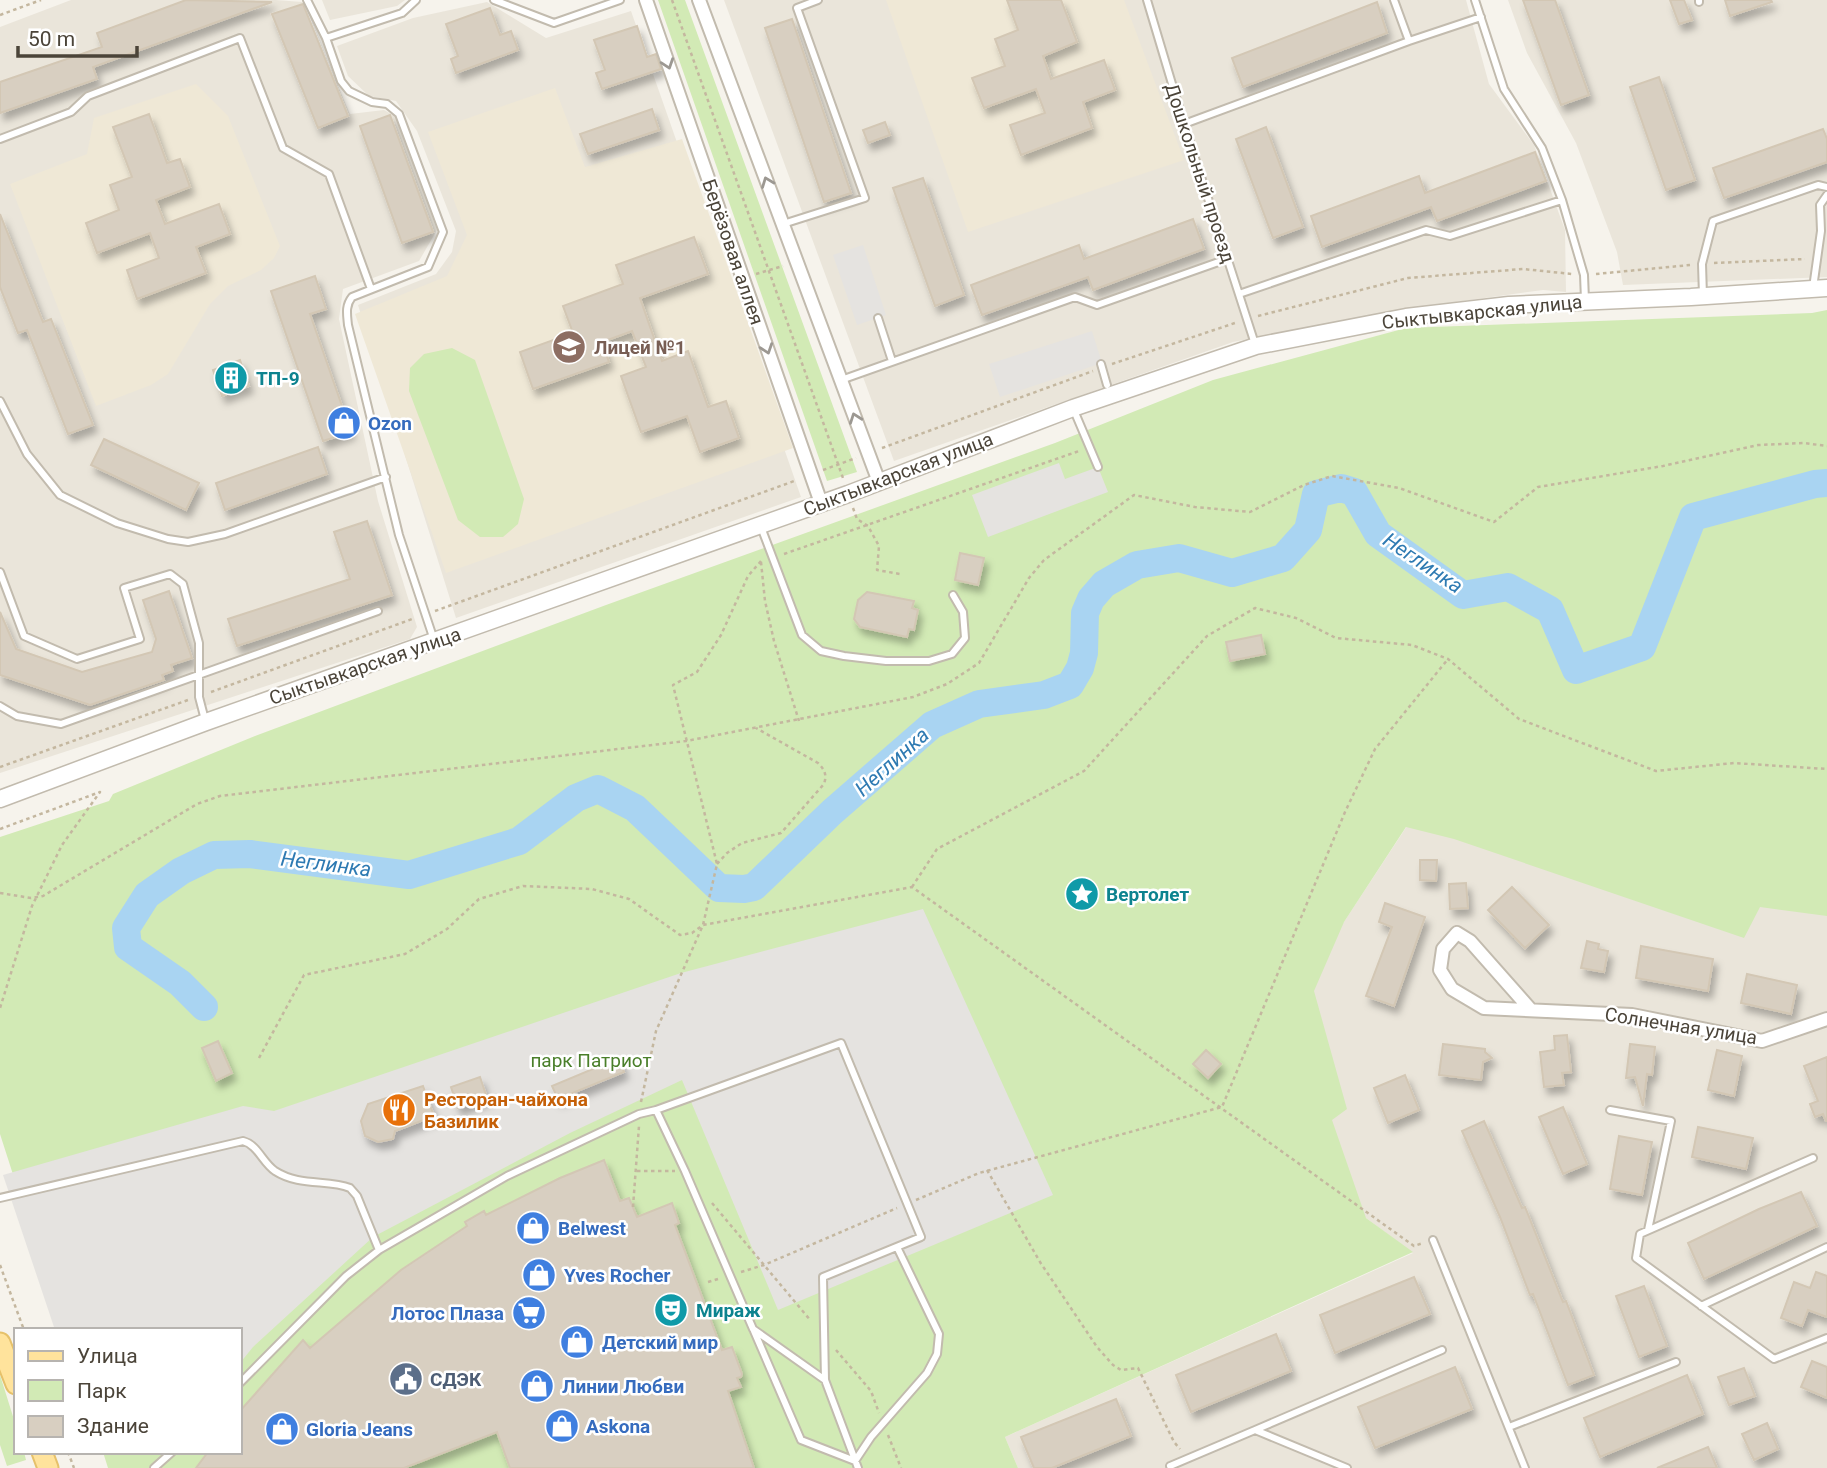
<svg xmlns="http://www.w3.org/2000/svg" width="1827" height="1468" font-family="Roboto,sans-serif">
<defs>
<filter id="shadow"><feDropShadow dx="4" dy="7" stdDeviation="3.5" flood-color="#0004"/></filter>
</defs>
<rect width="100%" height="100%" fill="#f6f3ec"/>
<path fill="#eae5da" d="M71 0H276L302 2 350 114 384 110 397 117 437 230 419 261 343 289 339 319 378 501 417 627 410 639 0 773V27Z
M322 0H405L397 6 330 20Z
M724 0H1466L1489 84 1534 145 1565 230 1566 292 1543 290 1412 308 1233 342 894 461Z
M1508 0H1827V277L1623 285 1617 252 1576 143 1527 53Z
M487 2 546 38 631 11 801 497 456 618 358 305 436 274 452 252 456 231 417 131 396 101 369 96 348 76 337 46 413 18Z
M1409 823 1784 862 1827 885V1468H1018L1005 1437 1413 1253 1334 1194 1309 975Z"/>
<path fill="#efe8d6" d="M886 0H1124L1184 160 968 232Z
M196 84 228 116 280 246 274 258 261 270 228 286 210 304 168 374 151 385 96 406 10 184 87 154 94 118Z
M555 88 585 167 682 139 793 448 446 573 355 314 447 276 467 235 428 132Z"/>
<path fill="#d2eab5" d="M658 0H685L857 472 827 481Z
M1827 310V916L1760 907 1744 938 1454 839 1406 827 1344 922 1314 991 1347 1109 1332 1120 1366 1218 1413 1252 1005 1437 1018 1468H108L103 1452H240V1330H63L0 1134V837L109 801 113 794 255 736 606 605 1055 443 1213 380 1406 328 1812 313Z
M452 348 475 360 524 499 518 524 503 537H480L458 520 409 391 410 368 424 354Z
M0 1375 16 1426V1452H24L26 1460 7 1466 0 1445Z"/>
<path fill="#e5e3e0" d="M863 245 886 315 857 325 833 255Z
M1092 331 1102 363 1000 397 989 364Z
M1059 463 1065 479 1098 467 1108 492 988 537 972 495Z
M923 909 1053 1195 778 1310 682 1080 570 1133 373 1237 253 1347 240 1363V1330H55L3 1175 243 1106 274 1111 681 973Z"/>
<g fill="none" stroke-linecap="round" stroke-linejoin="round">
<path stroke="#a9d4f2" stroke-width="28" d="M204 1007 180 983 128 947 126 928 147 895 181 871 214 855 250 854 409 875 519 841 576 798 598 789 635 808 719 888 744 889 754 887 832 812 932 725 979 704 1044 695 1070 685 1080 668 1084 653 1085 613 1091 599 1104 584 1137 565 1179 558 1232 573 1283 558 1308 530 1316 494 1341 488 1354 492 1378 534 1463 595 1508 587 1550 610 1576 670 1642 647 1693 517 1815 484 1827 483"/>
</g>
<path fill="#d8cfc1" stroke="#d3c7b4" stroke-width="2" filter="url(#shadow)" d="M186 0 272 2 93 67 97 79 0 113V82L102 47 97 33Z
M1007 0H1061L1077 42 1043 56 1051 79 1104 60 1115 90 1083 102 1092 128 1021 155 1010 125 1045 113 1036 89 984 108 972 78 1005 66 995 39 1018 30Z
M1523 0H1555L1589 95 1561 105Z
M1670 0H1684L1692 20 1679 24Z
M1725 0H1771L1772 2 1730 16Z
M1377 2 1387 33 1243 87 1232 58Z
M303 4 348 116 318 128 272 14Z
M490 8 500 35 511 31 518 50 456 73 451 59 458 56 446 24Z
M792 19 851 193 824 202 765 28Z
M637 26 647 57 656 54 661 69 602 89 596 73 605 70 594 40Z
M1659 77 1695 180 1666 190 1630 87Z
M652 109 659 130 588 154 580 134Z
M149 114 167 163 180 159 190 187 156 200 165 224 219 204 230 234 196 247 206 273 137 299 127 270 159 258 150 233 97 253 86 223 119 210 110 185 132 177 113 127Z
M390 115 433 232 402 243 360 126Z
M885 122 890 135 868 143 863 130Z
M1266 127 1303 227 1273 238 1236 139Z
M1823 129 1827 139V162L1724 198 1713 168Z
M1535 152 1546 181 1437 221 1431 207 1322 247 1311 216 1419 176 1425 193Z
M923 178 964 295 935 306 893 188Z
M0 214 43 322 51 319 93 425 68 434 27 330 18 333 0 287Z
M1193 219 1204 249 1093 290 1088 277 982 315 971 285 1079 245 1084 259Z
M694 237 708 274 640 298 662 361 688 351 708 407 726 401 739 438 700 452 687 416 641 432 621 376 646 367 632 331 602 342 609 362 533 389 520 352 573 333 563 306 623 284 616 265Z
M315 276 326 309 310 314 351 432 323 441 271 291Z
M240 360 249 386 222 396 213 370Z
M104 439 199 483 186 510 91 465Z
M318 447 327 474 225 510 216 483Z
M367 521 392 595 237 646 228 619 350 579 334 532Z
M960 553 984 558 978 585 955 580Z
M169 591 192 658 171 665 173 671 162 675 164 680 90 705 0 675V612L16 649 82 672 152 652 156 639 143 600Z
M867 592 914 601 912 608 918 610 914 630 909 629 907 637 860 627 854 619 858 600Z
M1261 635 1265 654 1230 661 1226 642Z
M1420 860H1437L1436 881 1420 880Z
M1466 883 1468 908 1450 909 1449 884Z
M1512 887 1549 925 1525 948 1488 910Z
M1385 903 1425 917 1394 1006 1366 996 1392 927 1379 922Z
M1587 941 1599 944 1598 949 1608 951 1604 972 1581 968Z
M1641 946 1713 959 1708 991 1636 978Z
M1747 974 1797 985 1791 1014 1741 1003Z
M1567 1035 1571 1072 1562 1073 1564 1085 1544 1087 1540 1052 1555 1050 1554 1036Z
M218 1041 232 1073 216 1081 202 1048Z
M1443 1044 1485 1049V1052L1492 1058 1483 1062 1481 1080 1439 1075Z
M1630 1044 1655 1047 1652 1075 1647 1074 1643 1106 1635 1077 1626 1078Z
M1206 1050 1221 1064 1208 1078 1193 1064Z
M1717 1050 1742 1056 1734 1096 1708 1090Z
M1827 1057V1121H1826L1823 1114 1815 1117 1810 1104 1818 1101 1804 1066Z
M619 1058 624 1072 558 1099 552 1086Z
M1405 1075 1419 1110 1388 1123 1374 1088Z
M480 1077 487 1098 458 1108 451 1087Z
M423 1086 434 1116 395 1131 393 1139 378 1142 365 1136 361 1121 368 1104Z
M1563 1107 1587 1164 1563 1174 1539 1117Z
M1484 1121 1522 1208 1525 1207 1563 1302 1566 1301 1594 1375 1568 1385 1533 1294 1530 1295 1500 1217 1462 1131Z
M1698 1127 1753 1138 1746 1169 1692 1157Z
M1619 1136 1652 1142 1642 1195 1610 1189Z
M604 1160 620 1201 629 1198 637 1217 672 1203 679 1223 675 1225 722 1350 732 1347 742 1374 741 1377 737 1378 741 1387 728 1391 754 1468H510L497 1432 404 1468H196L208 1452H240V1411L303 1340 310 1348 401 1270 467 1226 465 1222 484 1211 486 1215 560 1178Z
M1801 1192 1817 1226 1704 1279 1688 1243 1759 1209Z
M1816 1272 1827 1276V1317L1808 1310 1802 1326 1781 1318 1794 1282 1810 1288Z
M1414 1277 1430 1314 1335 1353 1320 1315Z
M1644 1286 1667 1346 1639 1357 1616 1296Z
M1276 1334 1291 1371 1191 1412 1176 1375Z
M1812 1361 1827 1367V1398L1801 1387Z
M1455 1367 1472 1409 1375 1448 1358 1407Z
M1744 1368 1755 1396 1729 1405 1718 1377Z
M1687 1375 1703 1414 1600 1457 1584 1418Z
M1116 1399 1131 1436 1052 1468H1034L1021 1437Z
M1767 1423 1778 1449 1754 1460 1742 1434Z
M1708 1447 1717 1468H1657Z"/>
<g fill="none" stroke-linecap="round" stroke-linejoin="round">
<g stroke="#c2bbae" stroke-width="10">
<path id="service" d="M307 0 326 38 341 81 349 91 372 102 387 104 399 114 443 232 428 267 352 297C345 306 347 314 348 325L399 535 434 640
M494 0 554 23 620 0
M1147 0 1184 124 1255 344
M1475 0 1504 89 1542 148 1562 200 1584 275 1585 300
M1699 0V2
M326 38 402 13 416 0
M1409 41 1481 17
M1184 124 1409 41 1394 0
M0 139 71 112 88 96 240 38 283 148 329 174 371 289
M783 224 865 198 797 8 818 0
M1813 288 1821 231 1820 205 1827 195
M1239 294 1426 230 1450 236 1562 200
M1703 296 1702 264 1713 221 1818 185 1827 187
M878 318 892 361
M1101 364 1107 385
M841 380 1075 297 1097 305 1227 259
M0 401 27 454 60 495 117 523 168 539 188 542 225 534 386 477
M1073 408 1098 467
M761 527 802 635 821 651 844 656 886 661H929L952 654 965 638 963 612 953 595
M0 572 24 636 77 659 140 639 124 588 170 574 183 584 199 643V697L205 720
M0 706 17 716 61 724 378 611
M656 1110 841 1043 921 1237 823 1277 825 1380 858 1468
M1610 1110 1671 1121 1648 1230
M1813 1158 1640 1234 1636 1258 1774 1359 1827 1338
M0 1198 243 1141C258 1145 262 1162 275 1171 300 1187 328 1179 350 1188L357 1196 379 1250
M1433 1240 1525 1468
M1701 1306 1827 1247
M754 1331 801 1440 855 1461 871 1437 927 1373 937 1354 939 1334 897 1247
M240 1383 346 1276 379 1250 507 1176 639 1114 656 1110 685 1171 753 1329 825 1380
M1509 1427 1676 1362
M1255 1430 1442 1350
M154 1468 172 1452
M1171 1468 1170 1466 1255 1430 1347 1468"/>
</g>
<g stroke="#c2bbae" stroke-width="16">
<path id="minor" d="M646 0 821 503
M699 0 879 482
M1531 1010 1470 941 1457 933 1443 949 1440 970 1452 989 1484 1008 1632 1015 1762 1041 1827 1019"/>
</g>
<g stroke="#c2bbae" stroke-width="19">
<path id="tertiary" d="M0 799 206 722 848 494 1073 408 1256 346 1406 317 1509 305 1691 297 1827 288"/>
</g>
<g stroke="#e6c16a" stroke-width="23">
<path id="primary" d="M0 1343 16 1384
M42 1452 48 1468"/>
</g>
<path stroke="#c4b79f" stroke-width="2.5" stroke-dasharray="3.5 3.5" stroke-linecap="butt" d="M672 0 843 478
M0 15 41 0
M1714 263 1805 259
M756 274 783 266
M1596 274 1690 265
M1258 316 1408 278 1523 269 1572 274
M1112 364 1235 323
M882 448 1093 371
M823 470 856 458
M853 508 857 519 868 526 879 546 877 570 900 574
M784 554 1079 451
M761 562 765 601 774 641 799 721
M435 611 797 480
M211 692 415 618
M0 767 188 700
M0 829 100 792 62 845 32 906 0 1008
M717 864 727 853 742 843 781 833 824 784C827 775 825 770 818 763L756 728
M912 887 937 849 1084 771 1207 636 1255 608 1296 618 1336 638 1412 645 1448 659 1519 719 1656 771 1734 763 1827 769
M0 893 31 898 43 896 197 804 220 796 686 741 913 697 947 684 979 663 1029 578 1044 560 1134 495 1195 507 1250 512 1304 485 1332 476 1399 488 1494 522 1538 487 1663 466 1758 445 1804 443 1827 446
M259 1058 304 975 405 954 447 929 479 899 523 886 592 889 629 899 680 935 692 933 703 925 912 887 1414 1246 1423 1243
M641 1102 656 1031 703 925 717 864 673 685 697 672 721 635 748 576 761 561
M987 1170 1040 1262 1097 1347 1113 1365 1121 1370 1138 1368 1174 1442 1180 1449
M637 1171H675
M916 1200 979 1173 1222 1107 1345 812 1375 749 1448 659
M712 1203 811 1321
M633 1207 639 1126
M0 1265 24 1330
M741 1272 764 1265 897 1208
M708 1282 718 1279
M836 1350 871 1391 879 1413
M888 1435 901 1468
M68 1452 74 1468"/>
<use href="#service" stroke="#fff" stroke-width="6"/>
<use href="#minor" stroke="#fff" stroke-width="12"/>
<use href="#tertiary" stroke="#fff" stroke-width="16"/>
<use href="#primary" stroke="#ffe39c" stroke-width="19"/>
</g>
<defs><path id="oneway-chevron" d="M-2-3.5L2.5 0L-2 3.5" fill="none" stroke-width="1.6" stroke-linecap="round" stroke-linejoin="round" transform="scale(1.75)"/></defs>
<g stroke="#9c9892">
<use href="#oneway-chevron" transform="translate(668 64) rotate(71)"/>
<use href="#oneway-chevron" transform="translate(767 182) rotate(-111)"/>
<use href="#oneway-chevron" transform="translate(767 349) rotate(71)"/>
<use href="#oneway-chevron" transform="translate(855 418) rotate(-110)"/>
</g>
<defs>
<g id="school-disc" transform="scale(1.75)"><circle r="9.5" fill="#8d6e63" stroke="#fff"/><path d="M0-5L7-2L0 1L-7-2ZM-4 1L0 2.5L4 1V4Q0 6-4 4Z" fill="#fff"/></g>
<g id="building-disc" transform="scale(1.75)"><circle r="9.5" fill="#0f9aa8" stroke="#fff"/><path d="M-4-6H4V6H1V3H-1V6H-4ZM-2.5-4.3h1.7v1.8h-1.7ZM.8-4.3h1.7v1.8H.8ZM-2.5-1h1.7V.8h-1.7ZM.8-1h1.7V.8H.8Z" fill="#fff"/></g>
<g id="shop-disc" transform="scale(1.75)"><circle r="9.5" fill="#3f7fe0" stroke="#fff"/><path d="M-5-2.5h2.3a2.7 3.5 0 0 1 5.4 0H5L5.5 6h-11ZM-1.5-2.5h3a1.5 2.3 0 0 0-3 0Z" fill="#fff"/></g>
<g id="sight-disc" transform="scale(1.75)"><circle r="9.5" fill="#0f9aa8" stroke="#fff"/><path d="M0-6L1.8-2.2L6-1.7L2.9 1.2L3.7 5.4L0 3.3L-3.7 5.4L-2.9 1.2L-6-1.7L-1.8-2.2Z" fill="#fff"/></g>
<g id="restaurant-disc" transform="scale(1.75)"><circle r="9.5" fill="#e8710a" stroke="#fff"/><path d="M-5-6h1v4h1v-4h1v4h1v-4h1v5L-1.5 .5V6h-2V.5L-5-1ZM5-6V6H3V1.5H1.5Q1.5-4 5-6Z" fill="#fff"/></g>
<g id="theatre-disc" transform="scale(1.75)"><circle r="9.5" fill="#0f9aa8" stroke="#fff"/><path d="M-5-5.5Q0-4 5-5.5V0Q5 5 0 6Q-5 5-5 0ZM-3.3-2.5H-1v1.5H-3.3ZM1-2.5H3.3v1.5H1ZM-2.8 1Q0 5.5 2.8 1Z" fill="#fff"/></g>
<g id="supermarket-disc" transform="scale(1.75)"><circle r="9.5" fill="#3f7fe0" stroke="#fff"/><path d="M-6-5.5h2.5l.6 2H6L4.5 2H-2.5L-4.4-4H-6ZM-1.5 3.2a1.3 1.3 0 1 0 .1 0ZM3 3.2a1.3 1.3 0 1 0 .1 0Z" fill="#fff"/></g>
<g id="civic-disc" transform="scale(1.75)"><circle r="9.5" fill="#5c6f8a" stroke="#fff"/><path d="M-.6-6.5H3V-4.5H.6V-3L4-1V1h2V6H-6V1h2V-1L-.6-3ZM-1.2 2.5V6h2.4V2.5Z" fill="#fff"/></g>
</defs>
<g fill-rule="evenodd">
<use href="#school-disc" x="569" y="347"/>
<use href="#building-disc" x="231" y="378"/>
<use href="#shop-disc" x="344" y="423"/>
<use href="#sight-disc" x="1082" y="894"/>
<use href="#restaurant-disc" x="399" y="1110"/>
<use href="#shop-disc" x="533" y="1228"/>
<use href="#shop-disc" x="539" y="1275"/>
<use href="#theatre-disc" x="671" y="1310"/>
<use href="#supermarket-disc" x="529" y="1313"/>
<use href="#shop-disc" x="577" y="1342"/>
<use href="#civic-disc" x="406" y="1379"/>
<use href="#shop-disc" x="537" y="1386"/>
<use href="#shop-disc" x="562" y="1426"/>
<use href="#shop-disc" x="282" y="1429"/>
</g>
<g text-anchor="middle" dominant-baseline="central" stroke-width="5" stroke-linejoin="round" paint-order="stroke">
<g font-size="19" fill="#4b4439" stroke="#fff">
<text transform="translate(1200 173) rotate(72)">Дошкольный проезд</text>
<text transform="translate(733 252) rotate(71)">Берёзовая аллея</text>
<text transform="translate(1482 312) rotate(-6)">Сыктывкарская улица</text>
<text transform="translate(898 474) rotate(-21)">Сыктывкарская улица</text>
<text transform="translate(365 666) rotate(-19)">Сыктывкарская улица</text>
<text transform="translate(1681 1026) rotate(9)">Солнечная улица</text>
</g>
<g font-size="19" font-weight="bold" fill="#785e54" stroke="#fff" text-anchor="start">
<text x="594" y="347">Лицей №1</text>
</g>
<g font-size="19" font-weight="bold" fill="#0d838f" stroke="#fff" text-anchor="start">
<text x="256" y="378">ТП-9</text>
<text x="1106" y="894">Вертолет</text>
<text x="696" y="1310">Мираж</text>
</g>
<g font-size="19" font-weight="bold" fill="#366cbe" stroke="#fff" text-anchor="start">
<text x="368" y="423">Ozon</text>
<text x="558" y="1228">Belwest</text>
<text x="564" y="1275">Yves Rocher</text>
<text x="504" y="1313" text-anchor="end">Лотос Плаза</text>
<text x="602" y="1342">Детский мир</text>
<text x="562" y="1386">Линии Любви</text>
<text x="586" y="1426">Askona</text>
<text x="306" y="1429">Gloria Jeans</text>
</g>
<g font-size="19" fill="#4a7f2a" stroke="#fff">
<text x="591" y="1060">парк Патриот</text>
</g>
<g font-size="19" font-weight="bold" fill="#c56008" stroke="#fff" text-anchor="start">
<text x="424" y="1099">Ресторан-чайхона<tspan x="424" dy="22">Базилик</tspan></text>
</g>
<g font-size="19" font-weight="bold" fill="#4e5e75" stroke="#fff" text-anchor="start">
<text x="430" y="1379">СДЭК</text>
</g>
<g font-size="21" font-style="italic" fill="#2e7ab2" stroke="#fff">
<text transform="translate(1423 563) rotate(34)">Неглинка</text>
<text transform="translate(892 762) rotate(-42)">Неглинка</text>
<text transform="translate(326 864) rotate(7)">Неглинка</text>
</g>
</g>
<rect x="14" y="1328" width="228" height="126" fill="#ffffff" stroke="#b7b4b0" stroke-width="2"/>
<rect x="28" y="1351" width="35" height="10" fill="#ffe39c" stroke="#b7b4b0" stroke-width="2"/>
<text x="77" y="1363" font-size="21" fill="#4b4439">Улица</text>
<rect x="28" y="1380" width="35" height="21" fill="#d2eab5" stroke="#b7b4b0" stroke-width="2"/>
<text x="77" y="1398" font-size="21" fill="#4b4439">Парк</text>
<rect x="28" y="1416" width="35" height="21" fill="#d8cfc1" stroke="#b7b4b0" stroke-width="2"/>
<text x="77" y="1433" font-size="21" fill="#4b4439">Здание</text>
<path d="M18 46v10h119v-10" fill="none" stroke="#4b4439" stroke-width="3.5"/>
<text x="28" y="46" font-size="21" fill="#4b4439" stroke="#ffffff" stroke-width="5" paint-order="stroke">50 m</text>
</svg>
